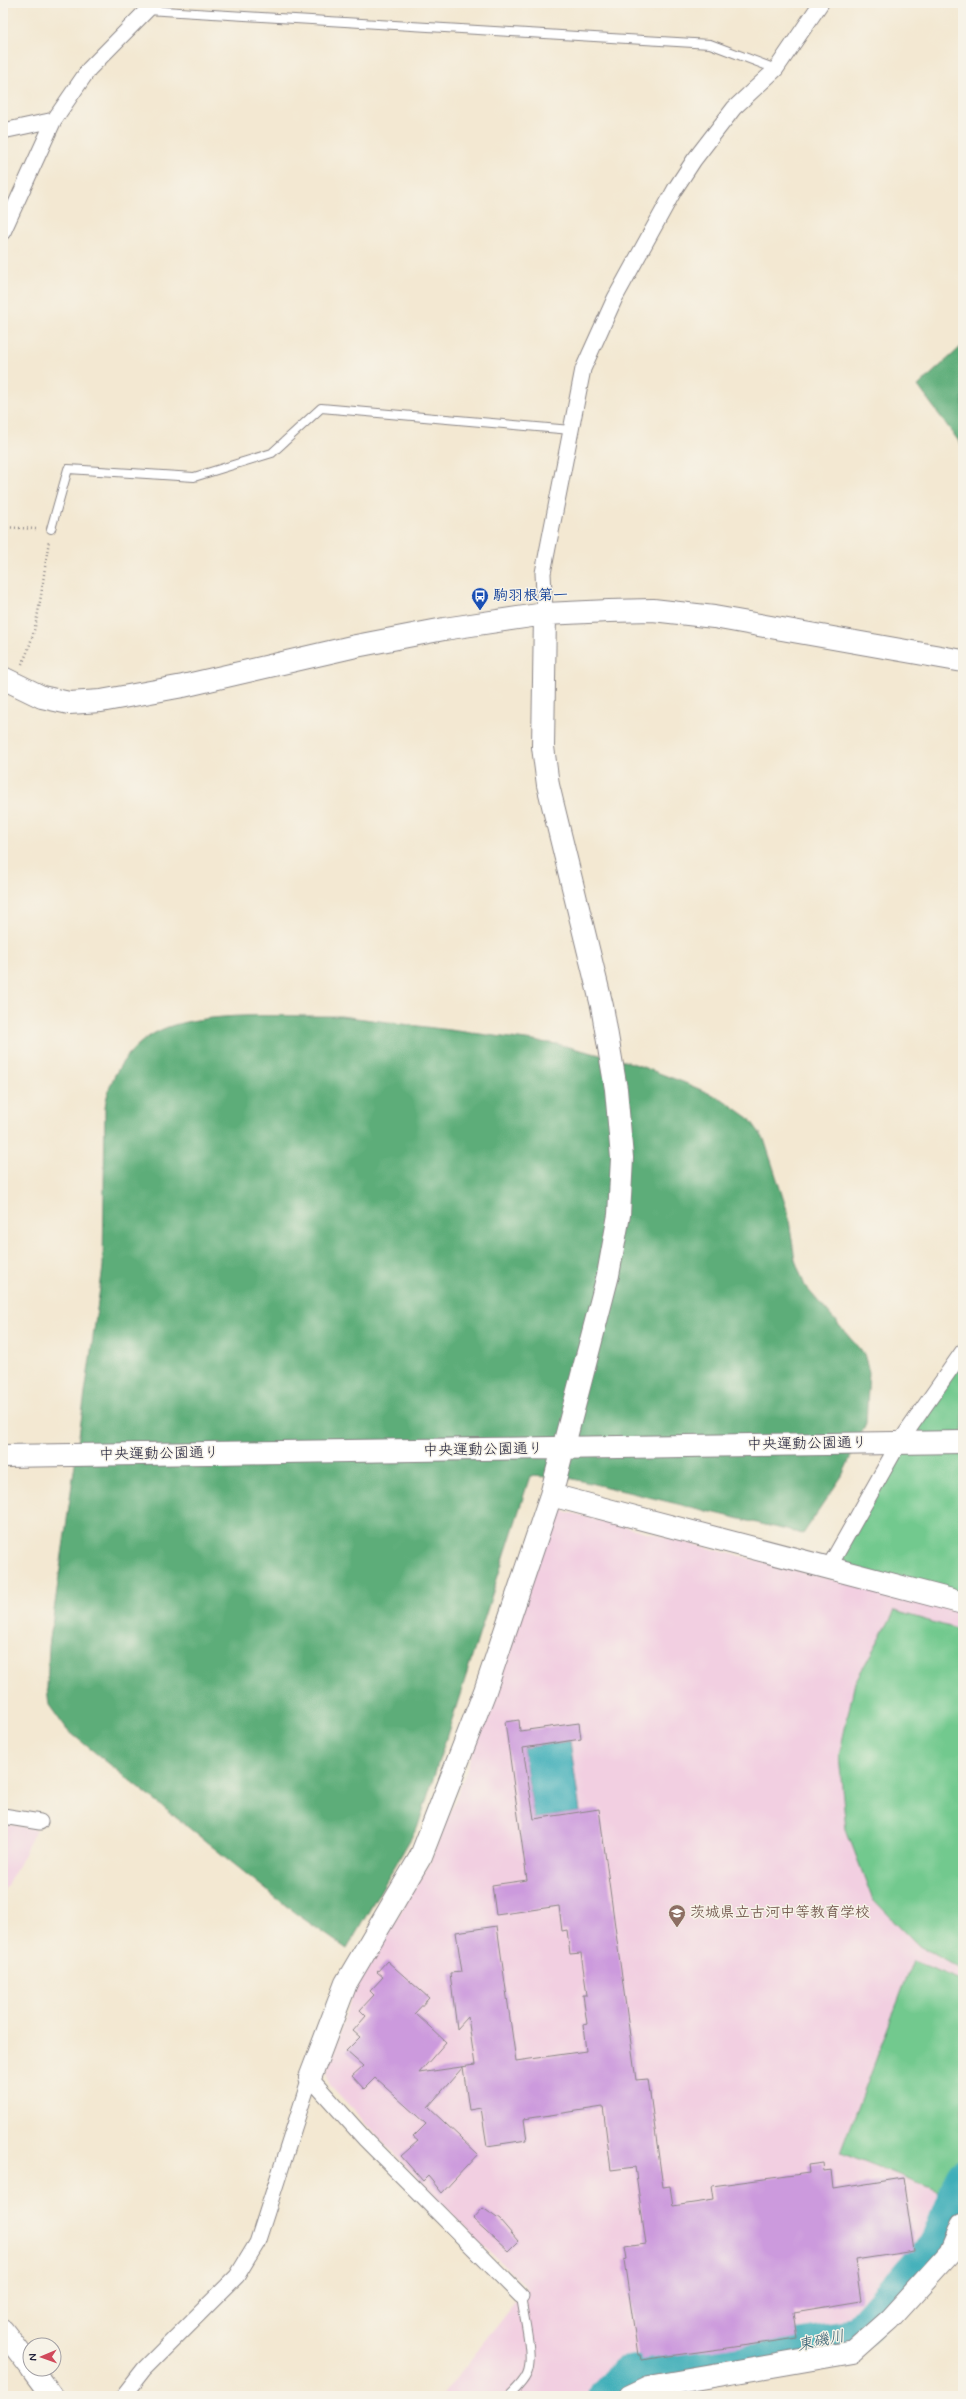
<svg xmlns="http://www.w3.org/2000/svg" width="966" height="2399" font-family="Mynerve,'Klee One',sans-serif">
<rect width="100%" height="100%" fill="#f7f3e8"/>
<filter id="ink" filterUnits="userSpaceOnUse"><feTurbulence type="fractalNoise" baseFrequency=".025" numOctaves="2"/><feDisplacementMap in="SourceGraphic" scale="8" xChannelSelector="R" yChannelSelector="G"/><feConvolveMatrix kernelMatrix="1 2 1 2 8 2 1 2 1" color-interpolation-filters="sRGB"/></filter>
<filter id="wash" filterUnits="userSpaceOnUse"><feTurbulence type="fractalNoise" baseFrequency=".012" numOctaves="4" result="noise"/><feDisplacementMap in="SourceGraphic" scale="16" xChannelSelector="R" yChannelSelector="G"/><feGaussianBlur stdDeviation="0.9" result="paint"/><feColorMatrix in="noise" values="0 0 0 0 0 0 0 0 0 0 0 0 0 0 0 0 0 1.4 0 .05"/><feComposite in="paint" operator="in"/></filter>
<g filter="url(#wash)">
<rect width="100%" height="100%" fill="#f3e8d2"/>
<path fill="#f2cfe1" d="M556 1509 963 1613V2166L933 2242 859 2325 846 2333 623 2369 600 2396H442L527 2288 445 2208 330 2085 328 2070 353 1992 429 1864 463 1780Z
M3 1823 36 1829 14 1874 3 1891Z"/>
<path fill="#72c98e" stroke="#4a7664" d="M963 1345V1603L829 1567Z
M895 1611 963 1631V1970L919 1946 872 1898 846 1829 839 1756 855 1682Z
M913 1961 963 1981V2160L949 2195 841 2152Z"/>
<path fill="#5dad79" stroke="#40685a" d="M963 345V447L918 386Z
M341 1016 557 1044 632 1063 683 1082 722 1099 749 1118 764 1139 788 1213 795 1260 805 1286 864 1354 869 1372 866 1423 842 1476 803 1534 569 1478 530 1476 418 1826 347 1949 295 1913 67 1730 49 1705 47 1688 49 1646 103 1267 105 1107C110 1070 136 1036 174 1025 223 1011 290 1017 341 1016Z"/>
<path fill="#3fafb9" stroke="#30687a" d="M570 1741 580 1812 534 1819 523 1748Z"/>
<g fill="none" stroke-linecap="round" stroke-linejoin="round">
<path stroke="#3fafb9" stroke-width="35" d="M606 2396 626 2374 845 2339 860 2330 937 2243 963 2177"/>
</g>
<g id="blocks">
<path fill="#cc9add" d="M519 1720 520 1731 579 1723 581 1739 523 1748 534 1819 599 1809 636 2080 648 2079 663 2187 670 2186 673 2206 714 2200 712 2186 809 2173 808 2165 823 2163 824 2171 832 2170 834 2189 903 2178 914 2251 855 2260 861 2301 794 2312 798 2338 641 2360 640 2355H638L624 2260 627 2259 625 2247 646 2244 635 2167 611 2170 603 2107 524 2119 527 2140 487 2146 481 2108 469 2110 463 2067 428 2107 478 2154 442 2193 428 2176 423 2181 401 2156 418 2141 413 2137 426 2124 375 2078 364 2089 352 2076 363 2066 346 2051 360 2037 353 2031 366 2016 360 2010 374 1995 370 1991 383 1977 377 1972 387 1961 429 1998 415 2013 446 2042 419 2073 475 2065 468 2017 457 2029 450 1973 462 1972 456 1932 497 1926 516 2061 586 2051 583 2025 587 2024 583 1995H587L581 1953 570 1954 567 1930 562 1931 559 1906 496 1915 492 1885 527 1880 505 1722Z
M483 2208 500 2220 518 2241 508 2251 473 2219Z"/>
</g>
</g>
<g filter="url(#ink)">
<use href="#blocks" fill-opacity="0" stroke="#8a8586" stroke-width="1"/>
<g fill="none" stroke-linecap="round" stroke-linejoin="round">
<g stroke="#8a8586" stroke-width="10">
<path id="lane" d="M147 10 710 44 776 69
M51 529 68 469 194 477 272 453 321 408 571 430
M509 2396C516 2389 523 2383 527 2374 535 2357 523 2315 521 2296"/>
</g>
<g stroke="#8a8586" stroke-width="17">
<path id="street" d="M3 131 54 120 89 69 154 3
M3 232 54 120
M545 614 543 573 583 369 615 298 675 189 694 160 734 108 776 69 821 3
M829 1567 899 1443 963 1351
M3 1816 40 1822
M123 2396 144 2369 237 2276 257 2243 310 2078 365 2139 521 2296"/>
</g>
<g stroke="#8a8586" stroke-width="24">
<path id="secondary" d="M3 678 42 697 69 703 101 701 183 686 356 646 444 629 545 614 609 611 653 610 714 617 963 661
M3 1456 963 1442
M551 1495 963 1603
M310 2078 346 1983 421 1856 485 1691 551 1495 608 1275 619 1215 622 1158 616 1089 602 1006 548 785 543 747 545 614
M3 2331 30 2366
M32 2369 52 2396
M630 2396 649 2387 853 2352 890 2319 951 2252 963 2224"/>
</g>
<path stroke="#8a8586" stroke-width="2.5" stroke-dasharray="1 3" stroke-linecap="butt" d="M3 527 37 529
M22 664C40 627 42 581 49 541"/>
<use href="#lane" stroke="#fff" stroke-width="8"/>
<use href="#street" stroke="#fff" stroke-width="15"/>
<use href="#secondary" stroke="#fff" stroke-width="22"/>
</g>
</g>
<defs>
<g id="bus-pin" transform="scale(0.9)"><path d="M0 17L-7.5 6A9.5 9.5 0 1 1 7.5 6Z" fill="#1a4fb4" stroke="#f7f3e8"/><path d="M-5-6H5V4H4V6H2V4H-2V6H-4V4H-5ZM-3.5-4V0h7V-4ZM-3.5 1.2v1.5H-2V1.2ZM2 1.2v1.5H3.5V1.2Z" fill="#fff"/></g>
<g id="school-pin" transform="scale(0.9)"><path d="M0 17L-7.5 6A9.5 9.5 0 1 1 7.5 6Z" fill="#8d6e63" stroke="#f7f3e8"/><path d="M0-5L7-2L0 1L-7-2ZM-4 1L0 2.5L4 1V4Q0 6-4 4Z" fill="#fff"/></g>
</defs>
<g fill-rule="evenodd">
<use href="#bus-pin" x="480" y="596"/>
<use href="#school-pin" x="677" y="1913"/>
</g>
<g text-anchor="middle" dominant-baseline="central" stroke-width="3" stroke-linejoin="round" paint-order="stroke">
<g font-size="15" font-weight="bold" fill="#164399" stroke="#f7f3e8" text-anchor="start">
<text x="493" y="596">駒羽根第一</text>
</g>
<g font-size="15" fill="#22223b" stroke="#f7f3e8">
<text transform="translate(807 1444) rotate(-1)">中央運動公園通り</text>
<text transform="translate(483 1450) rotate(-1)">中央運動公園通り</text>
<text transform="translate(159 1454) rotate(-1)">中央運動公園通り</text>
</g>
<g font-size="15" font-weight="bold" fill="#785e54" stroke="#f7f3e8" text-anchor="start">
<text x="690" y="1913">茨城県立古河中等教育学校</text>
</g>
<g font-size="16" font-style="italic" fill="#2e5a6d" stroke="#f7f3e8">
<text transform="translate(821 2341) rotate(-12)">東磯川</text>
</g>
</g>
<rect width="966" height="2399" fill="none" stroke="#f7f3e8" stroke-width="16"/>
<g transform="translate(42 2357) rotate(268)"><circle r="19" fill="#f7f3e8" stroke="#a29fa3"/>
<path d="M0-3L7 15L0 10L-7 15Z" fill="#d1495b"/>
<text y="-6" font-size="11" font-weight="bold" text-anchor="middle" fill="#22223b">N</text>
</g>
</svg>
